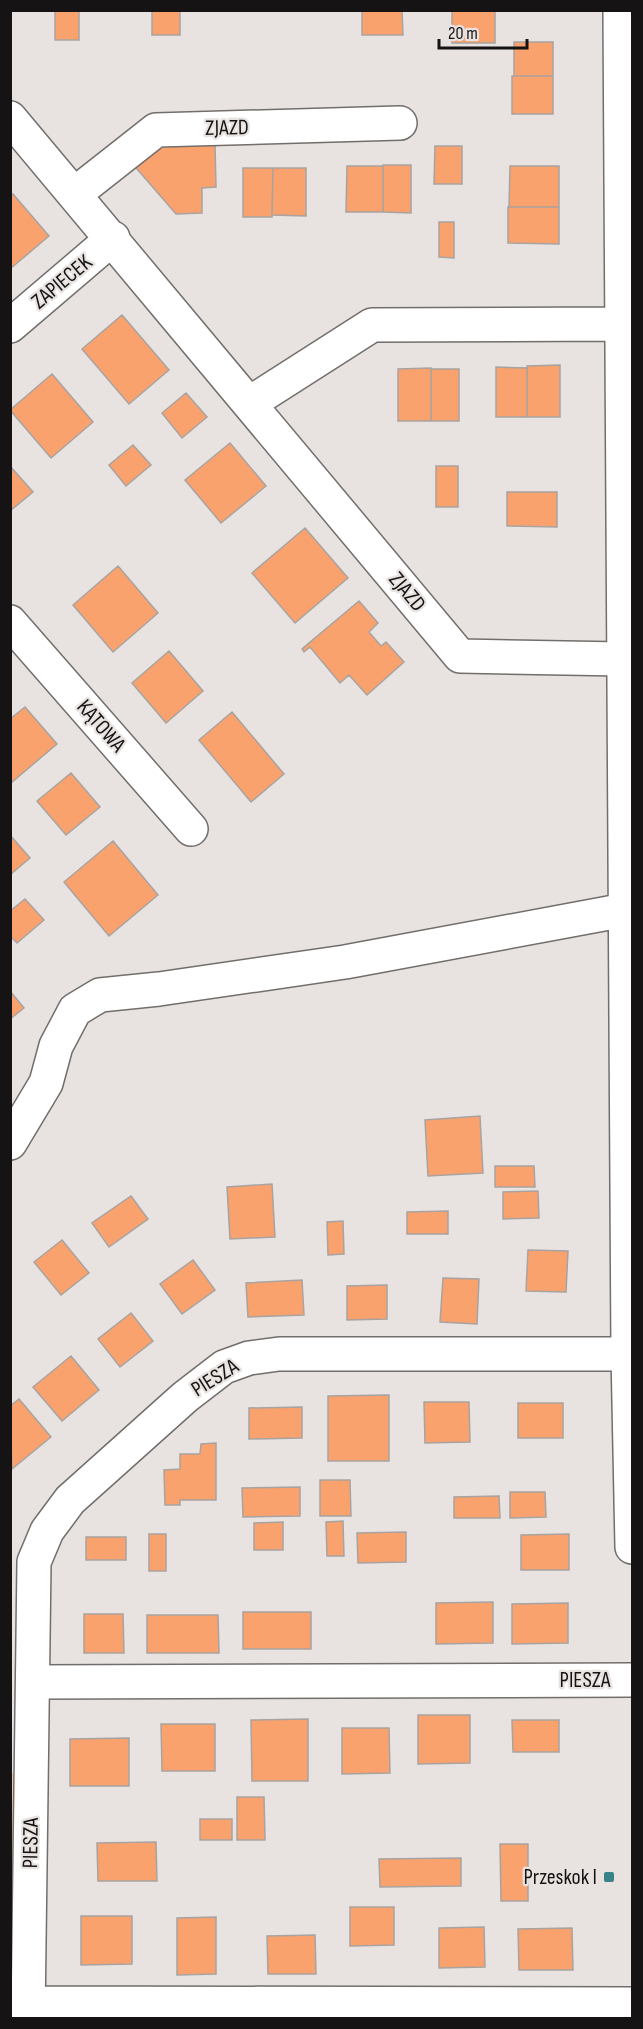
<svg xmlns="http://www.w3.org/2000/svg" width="643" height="2029" font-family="'Sofia Sans Condensed',sans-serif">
<rect width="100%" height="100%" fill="#e8e3e0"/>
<path fill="#f8c4a6" d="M15 1772 13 2018H10V1774Z"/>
<path fill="#faa26e" stroke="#a8a3a0" stroke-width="1.5" d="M55 10H79V40H55Z
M362 10H402L403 35H362Z
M452 10H495V43H452Z
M152 11H180V35H152Z
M514 42H553V76H514Z
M512 76H553V114H512Z
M215 144 216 187 202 188V213L176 214 131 162 146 145Z
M435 146H462V184H434Z
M383 165H411V213L383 212Z
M347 166H383V212H346Z
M510 166H559V207H509Z
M243 168H273L272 217H243Z
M273 168H306V216L272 215Z
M13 194 49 236 10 269V196Z
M508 207H559V244L508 243Z
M439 222H454V258L439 257Z
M122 315 169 370 129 404 82 349Z
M560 365V417H527V366Z
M496 367 527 368V417H496Z
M431 368V421H398V369Z
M431 369H459V421H431Z
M52 374 93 422 51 458 10 410Z
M186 393 207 417 182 438 162 413Z
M230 443 266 486 221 523 185 480Z
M133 445 151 465 126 486 109 465Z
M10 466 33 492 10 511Z
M436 466H458V507H436Z
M507 492H557V527L507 526Z
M305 528 348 578 295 623 252 573Z
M118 566 158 613 113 652 73 605Z
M359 601 378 623 369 632 381 646 386 642 404 662 367 695 349 675 340 683 310 647 304 652 302 649Z
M169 651 203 691 166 723 132 683Z
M25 707 57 744 11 783 10 719Z
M232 712 284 774 251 802 199 740Z
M71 773 100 807 66 835 37 801Z
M10 835 30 858 10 875Z
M113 841 158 895 109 936 64 882Z
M25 899 44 920 17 943 10 936V911Z
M10 991 24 1008 10 1019Z
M480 1116 483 1173 428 1176 425 1120Z
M495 1166H534L535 1187H495Z
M272 1184 275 1237 230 1239 227 1187Z
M538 1191 539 1218 503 1219V1192Z
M131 1196 148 1219 109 1247 92 1223Z
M448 1211V1234H407V1212Z
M343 1221 344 1254 328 1255 327 1222Z
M62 1240 89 1273 61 1295 34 1262Z
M528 1250 568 1251 566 1292 526 1291Z
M193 1260 215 1290 182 1314 160 1284Z
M443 1278 479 1279 477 1324 440 1322Z
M302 1280 304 1315 248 1317 246 1283Z
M387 1285V1319L347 1320V1286Z
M131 1313 153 1341 120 1367 98 1339Z
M71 1356 99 1390 62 1421 33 1387Z
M389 1395V1461H328V1396Z
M19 1399 51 1437 12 1469 10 1406Z
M424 1402H469L470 1442 425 1443Z
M518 1403H563V1438H518Z
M302 1407V1438L249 1439V1408Z
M216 1443V1500H180V1505H165L164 1470 180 1469V1454H200L201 1444Z
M320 1480H350L351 1516H320Z
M300 1487V1516L243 1517 242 1488Z
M510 1492H545L546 1517 510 1518Z
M499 1496 500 1518H454V1497Z
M343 1521 344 1556H327L326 1522Z
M283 1522V1550H254V1523Z
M406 1532V1562L358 1563 357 1533Z
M149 1534H166V1571H149Z
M569 1534V1570H521V1535Z
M86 1537H126V1560H86Z
M493 1602V1643L436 1644V1603Z
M568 1603V1643L512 1644V1604Z
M243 1612H311V1649H243Z
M84 1614H123L124 1653H84Z
M147 1615H218L219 1653H147Z
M418 1715H470V1763L418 1764Z
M308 1719V1781H252L251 1720Z
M512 1720H559V1752H513Z
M161 1724H215V1771H162Z
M342 1728H389L390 1773 342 1774Z
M129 1738V1786H70V1739Z
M237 1797H264L265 1840H237Z
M200 1819H232V1840H200Z
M156 1842 157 1881H98L97 1843Z
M500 1844H528V1901H501Z
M461 1858V1886L380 1887 379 1859Z
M350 1907H394V1945L350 1946Z
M81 1916H132V1964L81 1965Z
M216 1917V1974L177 1975V1918Z
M484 1927 485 1967 439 1968V1928Z
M572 1928 573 1970H519L518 1929Z
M315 1935 316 1974H268L267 1936Z"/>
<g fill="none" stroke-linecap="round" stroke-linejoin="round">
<g stroke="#726e6b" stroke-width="36">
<path id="minor" d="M620 10 628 1354 632 1547
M10 118 460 656 622 659
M76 193 156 130 400 123
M10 326 113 238
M250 403 372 325 621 324
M10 622 191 829
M10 1143 46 1083 56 1046 75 1010 100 995 159 989 345 962 625 910
M34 1682 632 1680
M28 2003 632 2004
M28 2018 34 1562 47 1531 70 1500 185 1397 224 1367 249 1358 279 1354H628"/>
</g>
<use href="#minor" stroke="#fff" stroke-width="33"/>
</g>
<rect fill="#398286" stroke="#e8e3e0" stroke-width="2" x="603" y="1871" width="12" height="12" rx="3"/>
<g text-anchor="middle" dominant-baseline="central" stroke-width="4.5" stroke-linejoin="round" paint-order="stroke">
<g font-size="22" fill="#151313" stroke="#e8e3e0">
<text transform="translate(227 128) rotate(-1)">ZJAZD</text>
<text transform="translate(62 282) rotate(-40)">ZAPIECEK</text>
<text transform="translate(407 592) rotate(50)">ZJAZD</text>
<text transform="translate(101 726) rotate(49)">KĄTOWA</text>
<text transform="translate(215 1378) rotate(-32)">PIESZA</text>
<text x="585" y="1680">PIESZA</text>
<text transform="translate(31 1843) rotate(-89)">PIESZA</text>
</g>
<g font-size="22" fill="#151313" stroke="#e8e3e0" text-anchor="end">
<text x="597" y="1877">Przeskok I</text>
</g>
</g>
<rect width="643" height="2029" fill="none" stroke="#151313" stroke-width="24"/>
<path d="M439 39v9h88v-9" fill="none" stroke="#151313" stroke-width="3"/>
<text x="448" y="39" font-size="18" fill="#151313" stroke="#e8e3e0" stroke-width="4.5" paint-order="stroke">20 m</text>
</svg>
